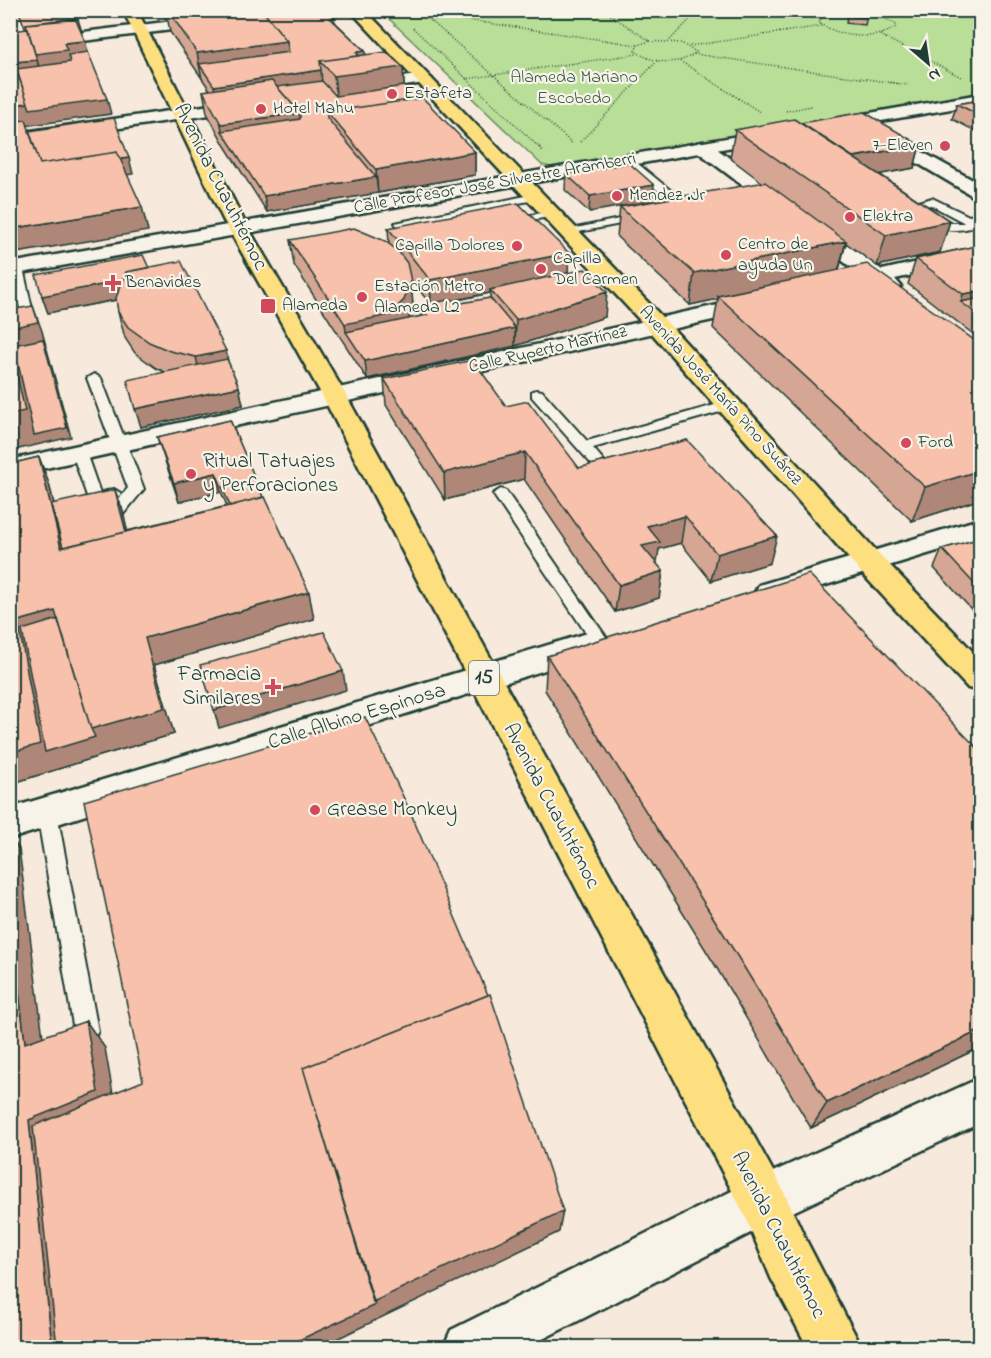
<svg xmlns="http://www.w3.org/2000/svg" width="991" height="1358" font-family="'Indie Flower',sans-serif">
<rect width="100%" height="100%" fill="#f7e9dc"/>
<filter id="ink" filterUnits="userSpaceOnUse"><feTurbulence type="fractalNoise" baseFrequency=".0167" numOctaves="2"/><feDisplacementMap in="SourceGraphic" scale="12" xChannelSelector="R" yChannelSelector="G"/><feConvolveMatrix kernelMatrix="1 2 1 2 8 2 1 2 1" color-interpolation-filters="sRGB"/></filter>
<g filter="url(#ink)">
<path fill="#b9de98" stroke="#6c8e66" stroke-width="1.5" d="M385 10 980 11V96L559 169 542 165 384 14Z"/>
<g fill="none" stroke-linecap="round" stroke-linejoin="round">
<g stroke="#1f3d34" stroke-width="4">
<path id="service" d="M624 159H632L691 207V211H683L624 163Z
M535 194 539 195V199L407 225 411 230 422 233V237L403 235 395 223Z
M932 198 969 216 980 214V220L974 222V227C948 235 923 227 907 206ZM931 205 963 222 964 223H942L919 207Z
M551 211 555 212V216L507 224 502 221Z
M643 214 647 215V219L568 234 562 231Z
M17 265 23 268 32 309 23 323 10 327V319L20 309 11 268Z
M94 374 101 378 144 489 111 529 105 530 97 525 128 488 87 378Z
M537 390 542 391 587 441 729 401 736 405 734 408 593 448 615 474 608 479 603 477 532 397V391Z
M79 449 86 453 100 493 114 489 122 494 119 497 99 503 88 499 72 453Z
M501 489 506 491 606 637 609 641 606 645H594L493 494Z
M47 805 54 807 57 813 98 1031 94 1039 86 1042 78 1039 74 1031 37 813 40 807Z"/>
</g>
<g stroke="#1f3d34" stroke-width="5">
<path id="minor" d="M424 74 432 79 430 82 360 93 352 88 360 83Z
M252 99 258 100 260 104 258 108 10 144V134Z
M879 128 980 184V198L973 196 873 137 870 133 873 129Z
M703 142 709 143 882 270 980 248V260L895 279 901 286 898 291 890 293 874 284 841 292 833 290 830 285 833 280 860 274 697 151 694 147 697 143Z
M759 296 767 298 770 303 767 308 10 476V460Z
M980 519V538L770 602 759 599 755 592 759 585Z
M591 632 602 636 607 644 602 652 10 839V808Z
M980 1078V1123L780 1218 525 1348H443L451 1330 746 1184Z"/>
</g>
<g stroke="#1f3d34" stroke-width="5">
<path id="secondary" d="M264 10H309L302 14 10 50V41Z
M980 94V104L829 130 820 125 829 120Z
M778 129 787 134 784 138 10 275V263Z"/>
</g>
<g stroke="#1f3d34" stroke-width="5">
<path id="trunk" d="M123 10H137L243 219 347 397 780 1184 807 1242 862 1348H808L771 1278 746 1218 323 397 223 219Z
M350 10H365L665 320 881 556 980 659V691L968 688 859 570 649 330Z"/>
</g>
<path stroke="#1f3d34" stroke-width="1.5" stroke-dasharray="1 2" stroke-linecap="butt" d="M405 10 425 13
M452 10 423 14 573 144
M603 10 650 41
M851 11 878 15 896 24V27C874 42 840 37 819 23L823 15Z
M432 15 638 45
M887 17 928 10
M413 28 541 149
M880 35 961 77
M670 40 699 10
M650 41 681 43 696 52C679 67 652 63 635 51L638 45Z
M690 46 822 26
M694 54 908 85
M680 61 760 112
M466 79 637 54
M786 111 811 106
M580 142 658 60"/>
<path stroke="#1f3d34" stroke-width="2" stroke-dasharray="1 3" stroke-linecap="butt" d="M539 147 543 151"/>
<use href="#service" fill="#f7f3e8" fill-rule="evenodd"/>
<use href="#minor" fill="#f7f3e8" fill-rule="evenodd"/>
<use href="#secondary" fill="#f7f3e8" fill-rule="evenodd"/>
<use href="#trunk" fill="#fddf80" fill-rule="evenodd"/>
</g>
<path fill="#d5a693" stroke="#1f3d34" stroke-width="1.5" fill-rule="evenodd" d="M160 10H329L336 23 365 51 366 55 403 67 404 86 475 152V175L412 187 267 212 225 146 207 113 203 91 210 90 170 32 168 21Z
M847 16H867L865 25 846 23Z
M981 100V134L952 119 957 104Z
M801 123 920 145 914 168 879 174 950 221 940 252 877 266 846 243 839 270 981 345V499L912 521 713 328 718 299 690 305 617 237 620 207 763 183 730 158 735 130Z
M629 163 589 212 565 190 566 174Z
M388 228 568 273 605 317 515 346 367 379 294 265 290 240 389 244ZM410 278 430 304 420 306 421 316 408 319 413 306ZM490 293V298L456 304 454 301Z
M981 245V340L908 284 916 259Z
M149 268 226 351 227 359 239 387 243 405 141 427 165 372 156 368 135 353 125 338 118 312 117 300 48 313 42 296Z
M384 379 506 406 579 468 687 440 770 563 711 581 681 543 659 549 656 563 663 571 659 598 615 612 524 479 445 500 386 405Z
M230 420 314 619 154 665 174 734 103 755 10 784V464L39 457 49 484 54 504 122 508 127 531 227 506 221 492 179 502 163 455 157 437Z
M981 538V620L934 568 942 549Z
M547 656 981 752V1047L811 1128 715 965 545 690Z"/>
<path fill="#ae8778" stroke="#1f3d34" stroke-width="1.5" d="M78 19 82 32 28 39 24 25Z
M85 41 92 67 43 80 35 54 64 43Z
M287 41 291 66 199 64 202 79 197 53Z
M365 51 366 65 403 67 405 101 338 111 334 76 356 52Z
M37 60 43 81 21 83 14 62Z
M321 70 322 84 217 101 214 86Z
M107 99 111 114 10 128V105L28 103Z
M300 113 302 135 222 131 221 124Z
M920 145 914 168 839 182 845 159Z
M475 152V175L378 193 376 170Z
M129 158 133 174 47 187 42 171Z
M376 177 378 193 267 212 264 196Z
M654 185 652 201 589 212 590 196Z
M142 207 148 231 10 254V229Z
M950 221 940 252 877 266 886 235Z
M846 241 838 272 718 296V299L690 305 694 273Z
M569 253 568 277 490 290V293L431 305 430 280Z
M152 275 157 292 48 313 42 296Z
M411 281 413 306 406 326 346 332 345 324Z
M981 291V314L961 302 963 294Z
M607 292 605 317 515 346 516 320Z
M33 306 42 331 71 437 10 451V328Z
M515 328V346L367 379 365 361Z
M226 351 231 377 202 383 196 357Z
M239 387 243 405 141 427 135 409Z
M525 452 524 479 445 500 444 473Z
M39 457 49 484 67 555 127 540 115 490 122 508 134 558 72 575 61 548Z
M981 470V499L912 521 925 487Z
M216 473 221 492 179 502 174 483Z
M685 516 681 543 659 549 656 569 642 546 647 526Z
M10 533 21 555 10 558Z
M777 536 770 563 711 581 717 554Z
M663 571 659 598 615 612 619 585Z
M309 592 314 619 154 665 174 734 103 755 10 784V753L18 621 55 611 145 638Z
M343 671 346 690 219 728 214 710Z
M10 836 19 849 47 1069 25 1043 10 916Z
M86 1021 105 1048 117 1117 75 1347H52L29 1120Z
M981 1030V1047L811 1128 827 1103Z
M305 1074 563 1211 559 1232 320 1347H284Z"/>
<path fill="#f8c1ab" stroke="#1f3d34" stroke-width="1.5" d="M18 10H74L78 19 26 24V25H24Z
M168 10H262L287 41 197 53Z
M262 10H329L335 17 330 18 365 51 356 52 359 56 320 61 321 70 214 86 199 64 289 52 287 41Z
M848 13 867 16 866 18 847 16Z
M75 18 85 41 64 43 67 50 35 54 26 24Z
M28 29 37 60 14 62 28 103 10 105V31Z
M88 52 107 99 30 109 16 69 70 62 68 55Z
M386 52 403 67 334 76 320 61Z
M272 81 300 113 221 124 203 91Z
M322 81 336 96 404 86 417 99 327 112V118L376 177 264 196 222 131 300 119V113L277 87Z
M423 98 475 152 376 170 327 112Z
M981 100V116L957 104Z
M864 112 920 145 853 157 801 123Z
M114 118 129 158 120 159 117 152 40 164 29 131Z
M794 119 950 221 886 235 735 130Z
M26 120 40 164 117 152 142 207 10 229V122Z
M629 163 654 185 590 196 566 174Z
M765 182 846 241 694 273 620 207Z
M518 203 569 253 430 280 388 228Z
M354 228 385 241 398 251 407 263 411 281 404 300 389 315 345 324 290 240Z
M981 245V291L963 294 916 259Z
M143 255 149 268 126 272 123 281 42 296 36 275Z
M181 261 226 351 196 357 170 351 149 342 128 327 118 312 116 298 126 272Z
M867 264 981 345V470L925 487 718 296Z
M585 269 607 292 516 320 490 290Z
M490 298 515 328 365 361 346 332 427 315 420 306 452 299 456 304Z
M981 298V317L961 302Z
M33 306 38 322 10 328V310Z
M43 339 67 428 34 435 14 345Z
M10 345 25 411 10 414Z
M227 359 239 387 135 409 127 380Z
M473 360 506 406 528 401 579 468 687 440 777 536 717 554 685 516 647 526 660 542 642 546 663 571 619 585 525 452 444 473 384 379Z
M230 420 263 497 230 506 216 473 174 483 157 437Z
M39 457 61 548 265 497 309 592 145 638 164 708 91 729 55 611 18 621 40 744 10 753V555L15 554 10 536V464Z
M115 490 126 532 63 547 51 504Z
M981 538V591L942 549Z
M809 574 981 752V1030L827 1103 725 936 547 656Z
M58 619 91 729 95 737 45 752 22 630Z
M324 632 343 671 214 710 200 665Z
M365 717 409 809 488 995 303 1068 375 1305 284 1347H57L33 1126 143 1081 84 801Z
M10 916 25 1043 86 1021 98 1092 29 1120 52 1347H10Z
M490 994 563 1211 373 1302 303 1068Z"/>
</g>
<g fill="#d1495b" stroke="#f7f3e8" stroke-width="2">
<circle cx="392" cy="94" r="6"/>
<circle cx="261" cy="109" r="6"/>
<circle cx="945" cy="146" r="6"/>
<circle cx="617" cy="196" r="6"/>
<circle cx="850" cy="217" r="6"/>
<circle cx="517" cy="246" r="6"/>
<circle cx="726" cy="255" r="6"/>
<circle cx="541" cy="269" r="6"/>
<path d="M110 274h6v6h6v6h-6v6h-6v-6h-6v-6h6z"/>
<circle cx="362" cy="297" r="6"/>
<rect x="260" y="298" width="16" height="16" rx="3"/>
<circle cx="906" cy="443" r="6"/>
<circle cx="191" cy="474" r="6"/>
<path d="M270 678h6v6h6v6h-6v6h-6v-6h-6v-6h6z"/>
<circle cx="315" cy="810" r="6"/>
</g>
<g text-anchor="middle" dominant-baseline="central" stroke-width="4.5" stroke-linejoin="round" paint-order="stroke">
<g font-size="18" fill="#3e5d48" stroke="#f7f3e8">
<text x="574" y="78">Alameda Mariano<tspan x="574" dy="21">Escobedo</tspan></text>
</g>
<g font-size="18" fill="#1f3d34" stroke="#f7f3e8" text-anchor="start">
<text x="404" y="94">Estafeta</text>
<text x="273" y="109">Hotel Mahu</text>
<text x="933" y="146" text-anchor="end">7-Eleven</text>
<text x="629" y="196">Mendez .Jr</text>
<text x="862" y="217">Elektra</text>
<text x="738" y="245">Centro de<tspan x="738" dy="21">ayuda Un</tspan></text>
<text x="505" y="246" text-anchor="end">Capilla Dolores</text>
<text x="553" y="259">Capilla<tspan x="553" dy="21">Del Carmen</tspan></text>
<text x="125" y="283">Benavides</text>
<text x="374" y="287">Estación Metro<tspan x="374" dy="21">Alameda L2</tspan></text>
<text x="282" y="306">Alameda</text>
<text x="918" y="443">Ford</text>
</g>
<g font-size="18" fill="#1f3d34" stroke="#f7f3e8">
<text transform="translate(495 184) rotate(-10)">Calle Profesor José Silvestre Aramberri</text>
<text transform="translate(548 350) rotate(-13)">Calle Ruperto Martínez</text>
<text transform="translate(720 396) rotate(48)">Avenida José María Pino Suárez</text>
</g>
<rect fill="#f7f3e8" stroke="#60746a" stroke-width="1.5" x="469" y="661" width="30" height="34" rx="4.5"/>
<g font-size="20" font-weight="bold" fill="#1f3d34">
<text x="484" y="678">15</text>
</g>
<g font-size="21" fill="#1f3d34" stroke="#f7f3e8">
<text transform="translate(220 187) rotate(63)">Avenida Cuauhtémoc</text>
<text transform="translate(357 717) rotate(-17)">Calle Albino Espinosa</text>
<text transform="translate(551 806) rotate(62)">Avenida Cuauhtémoc</text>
<text transform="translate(778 1235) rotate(63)">Avenida Cuauhtémoc</text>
</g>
<g font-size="21" fill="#1f3d34" stroke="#f7f3e8" text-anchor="start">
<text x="203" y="462">Ritual Tatuajes<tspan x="203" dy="24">y Perforaciones</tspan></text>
<text x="261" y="675" text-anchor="end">Farmacia<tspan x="261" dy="24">Similares</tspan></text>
<text x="327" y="810">Grease Monkey</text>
</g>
</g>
<rect width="991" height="1358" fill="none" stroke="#f7f3e8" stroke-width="36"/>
<rect x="18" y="18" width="955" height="1322" fill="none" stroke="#1f3d34" stroke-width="2" filter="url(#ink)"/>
<g transform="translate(928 63) rotate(151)" stroke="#f7f3e8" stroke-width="4.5" paint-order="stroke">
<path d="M0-4.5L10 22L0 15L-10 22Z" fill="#1f3d34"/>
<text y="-9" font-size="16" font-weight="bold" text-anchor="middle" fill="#1f3d34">N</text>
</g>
</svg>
